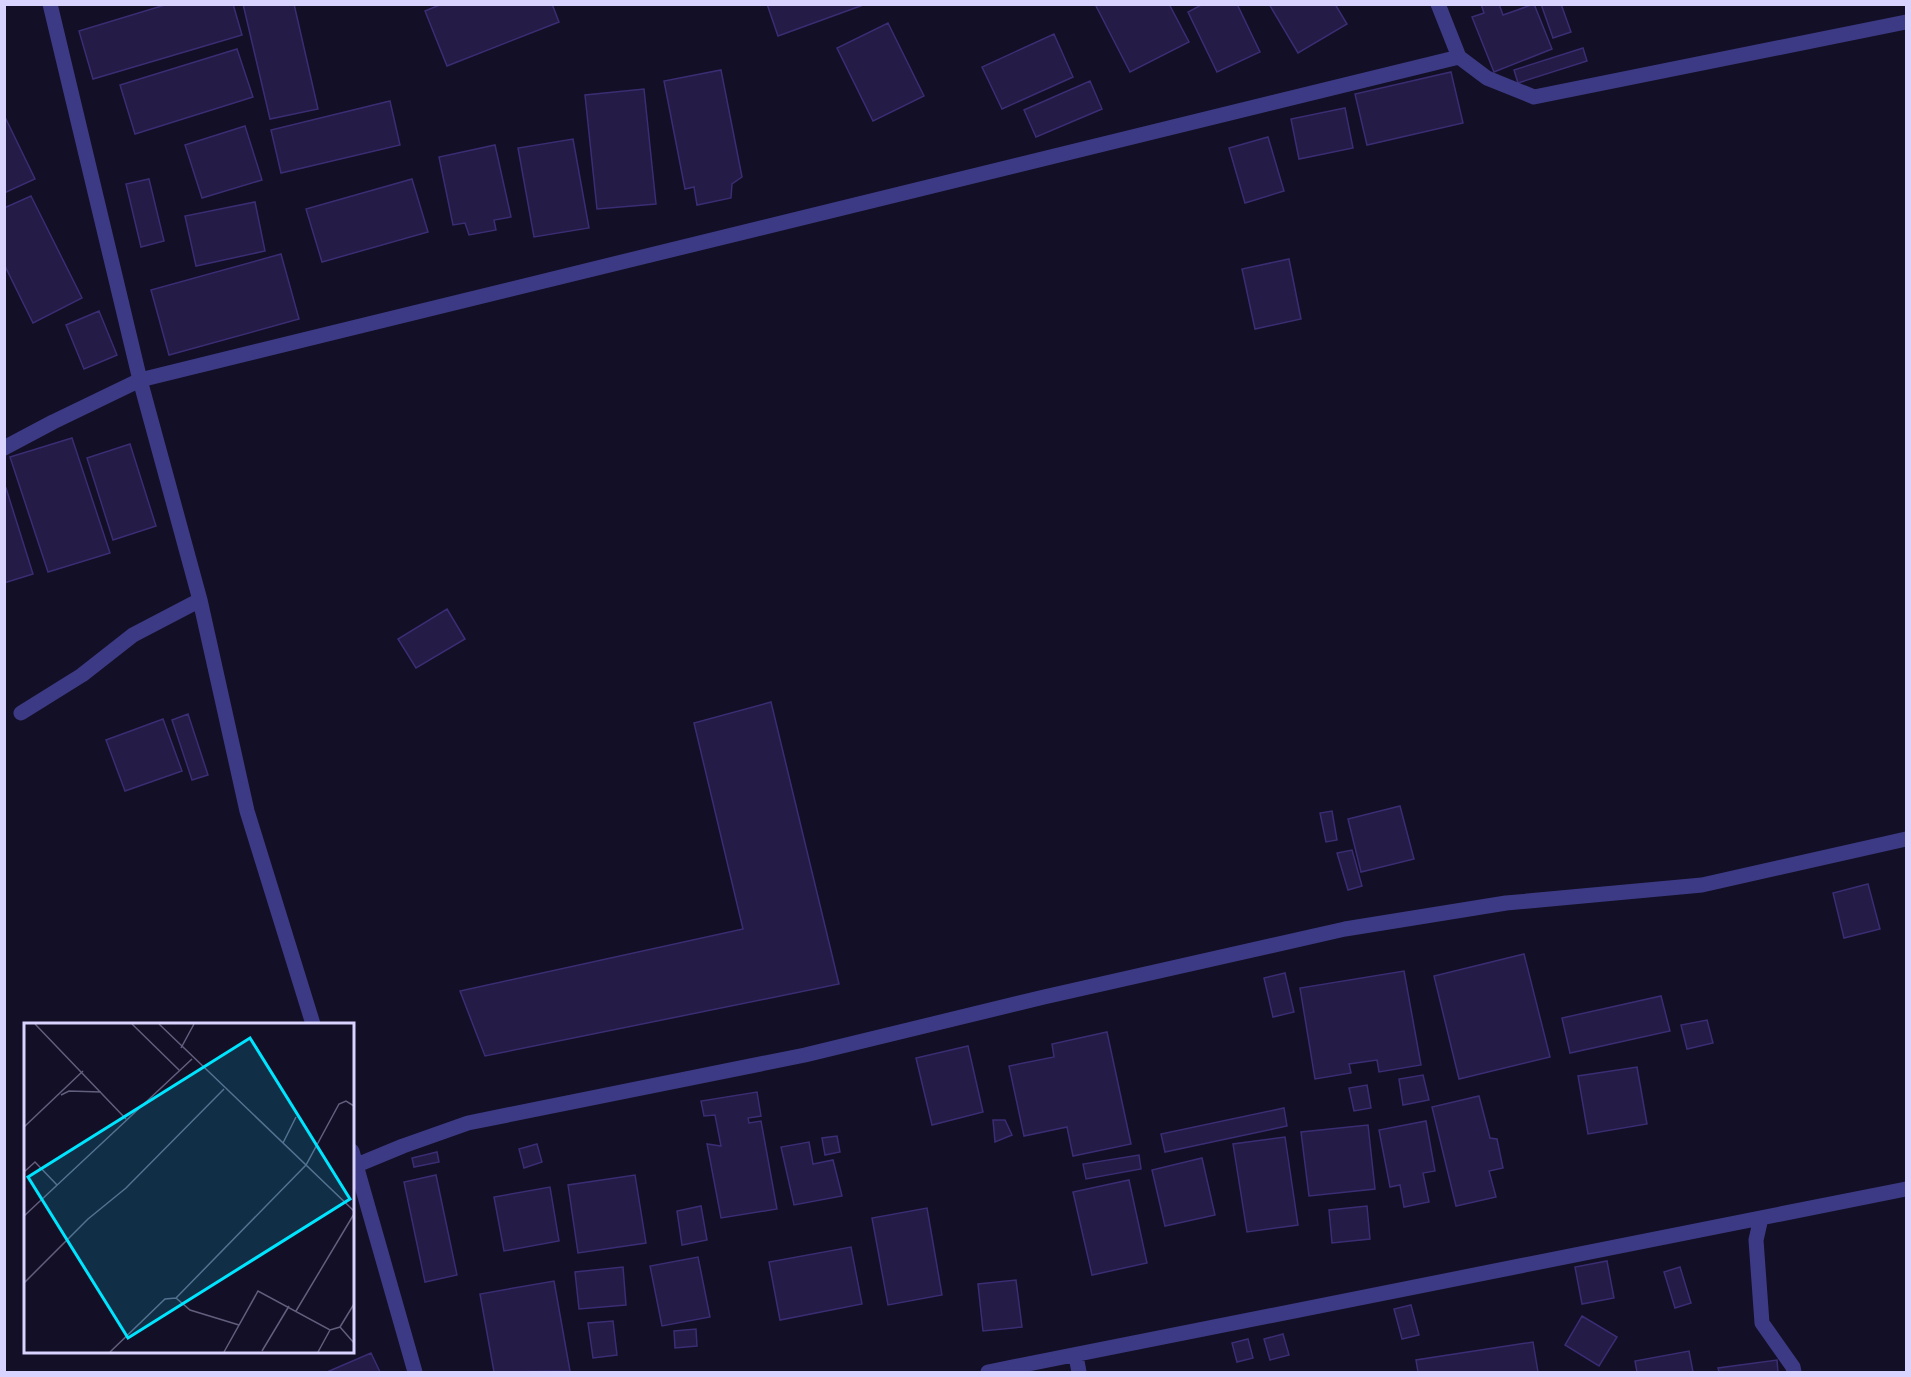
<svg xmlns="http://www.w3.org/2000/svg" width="1911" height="1377" font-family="'Noto Sans',sans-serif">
<rect width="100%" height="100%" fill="#130f26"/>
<path fill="#241b47" stroke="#3b2d73" stroke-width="1.5" d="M168 4H233L242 35 93 79 79 31Z
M243 4H294L318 109 270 119Z
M442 4H552L559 22 447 66 425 11Z
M767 4H866L778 36Z
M1095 4H1169L1189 42 1130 72Z
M1203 4H1237L1260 52 1217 72 1188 12Z
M1269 4H1335L1347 24 1298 53Z
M1481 4H1499L1503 15 1534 4 1552 49 1494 72 1472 17 1484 13Z
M1541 4H1561L1571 32 1553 38Z
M888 23 924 96 873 121 837 48Z
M1054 34 1073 77 1002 109 982 67Z
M1583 48 1587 61 1518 83 1514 70Z
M237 49 253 97 135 134 120 85Z
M721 70 742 177 732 184 731 198 697 205 694 187 685 189 664 81Z
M1451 72 1463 123 1367 145 1355 94Z
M1090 81 1102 109 1036 137 1024 110Z
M644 89 656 204 597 209 585 95Z
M390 101 400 145 281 173 271 130Z
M1345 108 1353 148 1299 159 1291 119Z
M4 115 35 179 4 193Z
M245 126 262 180 202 198 185 145Z
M1268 137 1284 191 1245 203 1229 148Z
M573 139 589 228 534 237 518 148Z
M495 145 511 217 494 220 496 230 469 235 465 223 453 225 439 157Z
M149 179 164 241 141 247 126 184Z
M412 179 428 232 322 262 306 209Z
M31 196 82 298 33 323 4 264V208Z
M255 202 265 251 196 266 185 216Z
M281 254 299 319 169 355 151 290Z
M1289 259 1301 319 1255 329 1242 269Z
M99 311 117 355 84 369 66 325Z
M72 438 110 553 48 572 10 457Z
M130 444 156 526 113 540 87 458Z
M4 488H6L33 574 4 583Z
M447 609 465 639 416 668 398 639Z
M771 702 839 984 485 1056 460 991 743 929 694 723Z
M188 714 208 775 192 780 172 720Z
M163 719 182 771 125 791 106 740Z
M1400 806 1414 859 1361 872 1348 819Z
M1332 811 1337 840 1326 842 1320 813Z
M1352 850 1362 886 1348 890 1337 853Z
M1868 884 1880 929 1844 938 1833 893Z
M1524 954 1550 1057 1459 1079 1434 976Z
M1404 971 1421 1065 1379 1072 1377 1060 1349 1064 1351 1073 1315 1079 1300 988Z
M1285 973 1294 1012 1273 1017 1264 978Z
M1661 996 1670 1031 1570 1053 1562 1018Z
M1707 1020 1713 1043 1687 1049 1681 1025Z
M1107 1032 1131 1144 1073 1156 1067 1127 1024 1136 1009 1066 1054 1057 1052 1044Z
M968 1046 983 1112 932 1125 916 1058Z
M1637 1067 1647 1124 1588 1134 1578 1076Z
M1423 1075 1429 1100 1403 1105 1399 1079Z
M1367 1085 1371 1108 1354 1111 1349 1088Z
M757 1092 761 1116 748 1118 749 1123 761 1121 777 1209 721 1218 707 1144 721 1146 715 1115 704 1116 701 1101Z
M1479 1096 1490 1138 1497 1139 1503 1168 1489 1171 1496 1197 1456 1206 1432 1107Z
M1284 1108 1287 1126 1165 1152 1161 1134Z
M993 1120H1005L1012 1135 995 1142Z
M1426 1121 1435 1171 1423 1173 1429 1202 1404 1207 1400 1185 1390 1187 1379 1130Z
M1368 1125 1375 1189 1309 1196 1301 1132Z
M837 1136 840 1152 825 1155 822 1138Z
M1285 1137 1298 1225 1247 1232 1233 1144Z
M809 1142 813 1164 833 1160 842 1196 794 1205 781 1147Z
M537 1144 542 1162 524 1168 519 1149Z
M437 1152 439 1162 414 1167 412 1158Z
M1139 1155 1141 1169 1086 1179 1083 1164Z
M1202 1158 1215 1215 1165 1226 1152 1170Z
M436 1175 457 1275 425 1282 404 1182Z
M635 1175 646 1243 578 1253 568 1185Z
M1129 1180 1147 1263 1092 1275 1073 1192Z
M550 1187 559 1241 504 1251 494 1197Z
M701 1206 707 1240 682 1245 677 1211Z
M1367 1206 1370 1239 1332 1243 1329 1210Z
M927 1208 942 1295 888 1305 872 1218Z
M851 1247 862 1304 780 1320 769 1262Z
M698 1257 710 1317 662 1326 650 1266Z
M1607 1261 1614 1298 1582 1304 1575 1267Z
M623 1267 626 1305 579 1309 575 1272Z
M1680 1267 1691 1303 1675 1308 1664 1272Z
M1016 1280 1022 1327 983 1331 978 1284Z
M554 1281 570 1371 494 1372 480 1294Z
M1411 1305 1419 1335 1402 1339 1394 1309Z
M1582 1316 1617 1337 1599 1366 1565 1345Z
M613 1321 617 1355 593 1358 588 1323Z
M696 1329 697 1346 675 1348 674 1331Z
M1283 1334 1289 1355 1270 1360 1264 1339Z
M1248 1339 1253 1358 1237 1362 1232 1343Z
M1533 1342 1538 1372H1418L1416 1360Z
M1689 1351 1693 1372H1637L1635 1361Z
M371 1353 380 1372H327Z
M1777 1360 1778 1372H1719L1718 1368Z"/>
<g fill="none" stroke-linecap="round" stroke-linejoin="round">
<path stroke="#3d3a85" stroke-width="15" d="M50 4 140 380 200 600 247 811 313 1024
M1438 4 1459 57 1487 78 1534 97 1906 22
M4 448 53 422 140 380 1459 57
M21 713 82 675 133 635 200 600
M352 1151 415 1372
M357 1165 403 1146 468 1123 805 1055 1044 997 1345 929 1506 903 1702 885 1906 839
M1761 1218 1756 1240 1762 1323 1793 1367 1794 1372
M1076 1356 1079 1372
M988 1372 1906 1189"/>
</g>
<g transform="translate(24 1023)">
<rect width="330" height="330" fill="#130f26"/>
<path fill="none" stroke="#625e7d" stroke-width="1.5" d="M11 1 102 96M108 1 155 47M135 1 330 188M157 25 170 1M37 72 45 68 77 69M0 104 59 48M259 120 272 94M0 149 11 139 33 162M0 193 168 36M0 260 64 196 102 165 200 66M152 275 282 142 315 81 322 78 330 83M272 288 330 191M316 304 330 320M238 328 265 283M86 329 141 276 152 275 166 287 215 302M200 329 234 268 306 307 316 304 330 281M294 329 306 307"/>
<path fill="#00e5ff" fill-opacity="0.15" stroke="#00e5ff" stroke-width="3" d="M226 15 326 176 104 315 4 154Z"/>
<rect width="330" height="330" fill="none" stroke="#d9d4ff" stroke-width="3"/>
</g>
<rect width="1911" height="1377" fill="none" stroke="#d9d4ff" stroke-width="12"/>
</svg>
